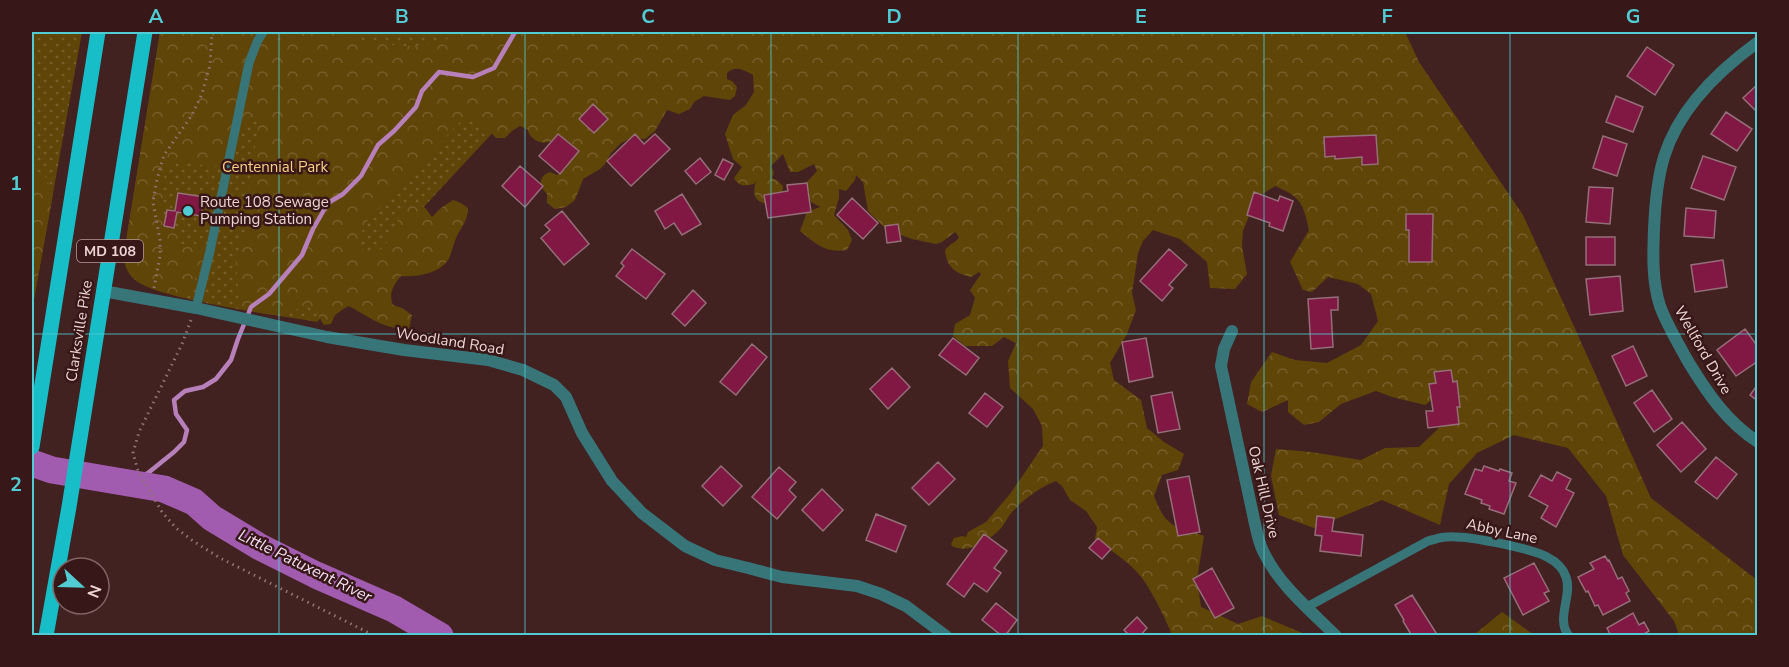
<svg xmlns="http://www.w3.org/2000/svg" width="1789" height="667" font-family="'Nunito Sans',sans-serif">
<defs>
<pattern id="green-dots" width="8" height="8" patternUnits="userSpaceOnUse" patternTransform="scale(1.5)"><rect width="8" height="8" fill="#604508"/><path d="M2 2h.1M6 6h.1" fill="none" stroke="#775f2b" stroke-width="1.8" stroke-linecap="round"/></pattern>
<pattern id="forest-crowns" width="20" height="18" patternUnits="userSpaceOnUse" patternTransform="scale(1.5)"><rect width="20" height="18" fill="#604508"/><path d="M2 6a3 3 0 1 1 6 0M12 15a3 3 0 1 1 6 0" fill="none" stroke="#775f2b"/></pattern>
</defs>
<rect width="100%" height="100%" fill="#422121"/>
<path fill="url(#green-dots)" d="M32 32H82L32 310Z
M160 32H586L317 322C283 316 154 299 134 279 121 266 126 251 127 235Z"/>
<path fill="url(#forest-crowns)" d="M160 32H267L272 42 276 45C281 42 282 36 288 32 339 25 388 57 440 42 447 40 454 35 460 32H1405L1419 62 1523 215 1572 322 1651 498 1757 580V635H1679L1674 621 1623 555 1606 496 1568 448 1514 435 1477 453 1449 484 1440 525 1382 500 1314 528 1279 515 1271 476 1276 449 1311 452 1361 460 1385 448 1419 447 1441 426 1440 394 1425 405 1392 397 1376 391 1341 404 1319 422 1304 425 1288 412V400L1262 412 1247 404 1251 382 1272 352 1295 360 1327 363 1361 345 1378 321 1371 294 1358 284 1328 277 1312 292 1303 290 1290 262 1309 230C1303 203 1301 197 1275 186L1256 198 1243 231 1242 246 1247 274 1235 289 1210 288 1207 262 1180 239 1153 230 1143 241 1138 253 1132 293 1136 310 1127 334 1110 363 1114 380 1141 400 1147 428 1164 442 1184 454 1178 470 1162 475 1154 496C1167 530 1174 524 1204 536L1197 579 1201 607 1238 624 1262 616 1307 635H1172C1164 616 1154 595 1142 578 1130 562 1110 550 1095 539L1097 527 1086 511 1070 500 1062 486 1056 481C1040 487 1024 499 1013 511 1008 516 1006 522 1002 527 990 540 969 555 952 546L951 544 954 538 962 536 966 537 968 532 986 522 1010 494 1043 446 1042 426 1033 409 1010 388 1008 361 1016 343 1004 337 992 346H965L953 336 955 324 970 315 975 298 970 290 981 274 979 272 971 277C959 274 949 270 946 256 945 252 944 250 948 247 952 242 955 244 959 237L955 232 942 242 936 244 912 239 887 230 868 211 863 182 856 175 855 180 846 191 839 189V198L834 215 848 230 852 240 847 250C824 253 818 245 800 231L807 212 820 207 811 202 805 192 806 183 817 171 814 164 798 172H790L783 154 771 166 774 173 772 178 778 181 783 186 782 198 774 205C757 203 751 199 756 181L754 184C745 186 739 187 734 178L742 167 733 159 725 134 733 115 746 105 754 92 753 75C744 70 736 65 727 73V79L732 81 737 87 735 96 730 100 704 96 694 102 690 109 679 114 667 110 655 131 645 139 631 138 621 143 611 153 605 164 600 169 583 179 575 200 566 207 555 209 547 203V194L541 187C540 179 542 175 550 172L557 175 566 169 570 160 556 140C545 144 537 144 529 134L528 130 520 126 512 131 505 138H496L484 125 470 116 459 123 365 223C361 237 357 242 365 255L372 256C379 251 385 247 389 239 397 227 398 208 414 205 424 203 427 210 432 217L441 208 453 200 461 203 468 208C468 221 461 227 456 238 453 245 452 253 448 260 439 274 416 277 401 276 394 284 388 294 393 305L402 308 412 315 409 329C395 329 383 326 370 318 362 314 356 309 348 306L335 315 331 324 324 325C319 318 319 312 312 306 301 305 295 312 284 314 270 317 253 311 239 308L236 260 245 232 247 197 259 122 255 119 247 121 237 145 216 167 178 162 168 167 163 181 164 195 161 214 181 233V244H203L201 267 186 298C168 294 129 286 125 264 123 256 126 244 127 235Z
M32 169 45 176 53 194 32 310Z
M1502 612 1534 635H1476L1475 634Z"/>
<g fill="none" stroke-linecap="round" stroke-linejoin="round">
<path stroke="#b880ba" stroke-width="4.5" d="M128 483 148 473 174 452 184 442 187 430 176 414 174 400 185 391 203 387 216 379 231 360 238 339 251 307 269 294 302 255 313 229 328 203 343 194 361 176 378 145 394 131 416 107 422 91 439 72 473 77 494 68 515 32"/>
<path stroke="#a25caf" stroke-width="27" d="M32 463 52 470 164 489 194 502 212 518 260 547 316 575 394 609 440 636"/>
</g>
<path fill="#801843" stroke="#946e78" stroke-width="1.5" d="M1647 47 1674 65 1655 95 1627 76Z
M1758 84V113L1743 98Z
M1616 96 1643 107 1633 132 1606 122Z
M593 104 608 119 594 133 579 119Z
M1726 112 1752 129 1737 151 1711 134Z
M558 134 579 151 560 174 539 156Z
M635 134 644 144 655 134 670 149 631 186 607 161Z
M1376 135 1378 164 1362 165V157L1335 159V156L1325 157 1324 137Z
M1603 136 1627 144 1617 176 1593 168Z
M1703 156 1736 167 1724 200 1691 188Z
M700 158 711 172 696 184 685 171Z
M723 159 733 164 724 180 715 175Z
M520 166 543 186 525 207 502 186Z
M807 183 811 212 768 218 764 195 788 191 787 185Z
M1589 187 1613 188 1610 224 1586 222Z
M1254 192 1278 201 1280 196 1293 201 1283 231 1269 226 1270 223 1247 215Z
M178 193 204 197 201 216 177 212 174 228 164 226 167 210 175 211Z
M682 194 701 224 682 235 674 223 665 229 655 211Z
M852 198 878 223 863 239 837 215Z
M1686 208 1716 211 1714 238 1684 236Z
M562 211 589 244 564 265 541 238 550 230 545 225Z
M1406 214H1433L1432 262H1409V230H1406Z
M898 224 901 241 887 243 885 226Z
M1586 237H1615V265H1586Z
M632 249 665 274 646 299 616 276 624 266 621 263Z
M1169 249 1187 265 1169 285 1173 288 1162 301 1140 281Z
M1723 260 1727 287 1695 292 1691 265Z
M1620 276 1623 311 1590 315 1586 279Z
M693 290 706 303 685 326 672 314Z
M1338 297V310H1331L1333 347 1311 349 1308 299Z
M1745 329 1758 347V361L1736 376 1717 350Z
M953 338 979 358 966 375 939 355Z
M1146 338 1153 377 1129 382 1122 342Z
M752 344 767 357 736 395 720 382Z
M1633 346 1647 376 1626 386 1612 356Z
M892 368 910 387 888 409 870 389Z
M1451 370 1453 382 1457 381 1460 407H1457L1459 424 1428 428 1426 411H1433L1429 384 1436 383 1434 372Z
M1758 384V401L1750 395Z
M1652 390 1672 419 1654 432 1634 403Z
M1172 392 1180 429 1158 433 1151 396Z
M985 393 1003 407 987 427 969 413Z
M1682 422 1706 449 1681 472 1657 445Z
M1716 457 1737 474 1717 499 1695 482Z
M938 462 955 479 929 505 912 488Z
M721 466 742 486 723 506 702 486Z
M1484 466 1499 471 1500 469 1512 473 1509 481 1516 483 1504 514 1489 509 1490 506 1481 503 1482 500 1465 494 1475 469 1482 471Z
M779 467 796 482 789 490 796 497 777 519 752 497Z
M1557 472 1571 479 1566 489 1574 493 1556 527 1541 518 1548 506 1529 496 1541 475 1552 481Z
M1189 476 1200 532 1178 536 1167 480Z
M822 489 843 510 823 531 802 510Z
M876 514 906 526 896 552 866 540Z
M1317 516 1334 518 1332 531 1363 535 1361 556 1320 551 1322 536 1315 535Z
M984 534 1007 551 994 568 1001 573 987 592 974 583 964 597 947 584Z
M1098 538 1111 549 1102 559 1089 548Z
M1605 556 1608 561 1609 560 1618 579 1622 577 1629 591 1626 593 1630 601 1603 615 1598 605 1595 606 1588 591 1586 592 1578 577 1594 569 1590 563Z
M1534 563 1549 591 1544 593 1549 601 1523 615 1504 578Z
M1212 568 1234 608 1215 618 1193 579Z
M1412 595 1438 636H1412L1403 621 1404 620 1395 605Z
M996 603 1017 620 1005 636H1002L982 620Z
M1633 613 1639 625 1644 622 1649 631 1644 634 1645 636H1611L1607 628Z
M1137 617 1147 628 1140 636H1130L1124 630Z"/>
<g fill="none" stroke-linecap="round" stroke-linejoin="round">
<path stroke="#917474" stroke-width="3" stroke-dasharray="1.5 4.5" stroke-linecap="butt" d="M154 288 160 256V240L153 202 157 179 164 155 192 115 202 94 210 65 212 32
M191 320 182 344 139 432 133 453 138 471 162 512 176 528 193 541 220 558 375 636"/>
<path stroke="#377579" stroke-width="9" d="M196 308 210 251 249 63 257 42 263 32
M1307 607 1428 541C1434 540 1440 537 1446 537 1466 535 1530 548 1547 557 1555 561 1563 568 1566 577 1573 595 1555 619 1569 636"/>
<path stroke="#377579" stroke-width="12" d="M1758 42C1718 71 1679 108 1664 157 1657 180 1655 206 1654 229 1653 255 1652 281 1660 306 1666 323 1680 347 1689 363 1708 394 1727 422 1758 442
M103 291 196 308 327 337 404 350 488 360 523 370 554 385 566 397 582 433 612 481 642 513 685 546 715 560 748 568 782 577 857 586 881 594 906 606 946 636
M1232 331 1224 349 1221 366 1255 524C1257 533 1259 543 1263 551 1279 585 1309 609 1336 636"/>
<path stroke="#17bdc7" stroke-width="15" d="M32 447 98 32
M46 636 69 507 145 32"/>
</g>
<path fill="none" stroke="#51ccd4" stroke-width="1.5" stroke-opacity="0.55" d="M279 32V636M525 32V636M771 32V636M1018 32V636M1264 32V636M1510 32V636M32 334H1758"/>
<circle fill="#51ccd4" stroke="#371717" stroke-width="2" cx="188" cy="211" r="6"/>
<g text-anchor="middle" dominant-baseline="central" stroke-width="5" stroke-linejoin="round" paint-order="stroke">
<rect fill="#371717" stroke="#b59b9b" stroke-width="1.5" x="77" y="240" width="66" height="22" rx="4.5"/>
<g font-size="14" font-weight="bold" fill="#ebd4d3">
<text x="110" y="251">MD 108</text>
</g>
<g font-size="15" fill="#f8ce84" stroke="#371717">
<text x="275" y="167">Centennial Park</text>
</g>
<g font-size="15" fill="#ebd4d3" stroke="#371717" text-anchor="start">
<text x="200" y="202">Route 108 Sewage<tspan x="200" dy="17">Pumping Station</tspan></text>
</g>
<g font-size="15" fill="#ebd4d3" stroke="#371717">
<text transform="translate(79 331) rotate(-81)">Clarksville Pike</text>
<text transform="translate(450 341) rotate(9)">Woodland Road</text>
<text transform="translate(1703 350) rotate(60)">Wellford Drive</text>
<text transform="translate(1264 492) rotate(77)">Oak Hill Drive</text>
<text transform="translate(1502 531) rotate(12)">Abby Lane</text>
</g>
<g font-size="16" font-style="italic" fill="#efddf2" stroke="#371717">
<text transform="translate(305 566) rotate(26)">Little Patuxent River</text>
</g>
</g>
<rect width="1789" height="667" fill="none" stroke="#371717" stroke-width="66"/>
<g transform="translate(81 586) rotate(112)"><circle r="28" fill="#371717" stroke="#7f6362" stroke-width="1.5"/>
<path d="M0-4.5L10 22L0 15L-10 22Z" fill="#51ccd4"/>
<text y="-9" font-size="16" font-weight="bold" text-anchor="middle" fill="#ebd4d3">N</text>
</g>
<rect x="33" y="33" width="1723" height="601" fill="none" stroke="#51ccd4" stroke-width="2"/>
<g font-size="20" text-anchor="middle" font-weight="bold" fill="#51ccd4">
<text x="156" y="23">A</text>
<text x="402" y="23">B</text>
<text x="648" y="23">C</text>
<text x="894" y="23">D</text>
<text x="1141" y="23">E</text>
<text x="1387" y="23">F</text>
<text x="1633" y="23">G</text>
<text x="16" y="190">1</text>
<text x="16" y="491">2</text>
</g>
</svg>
